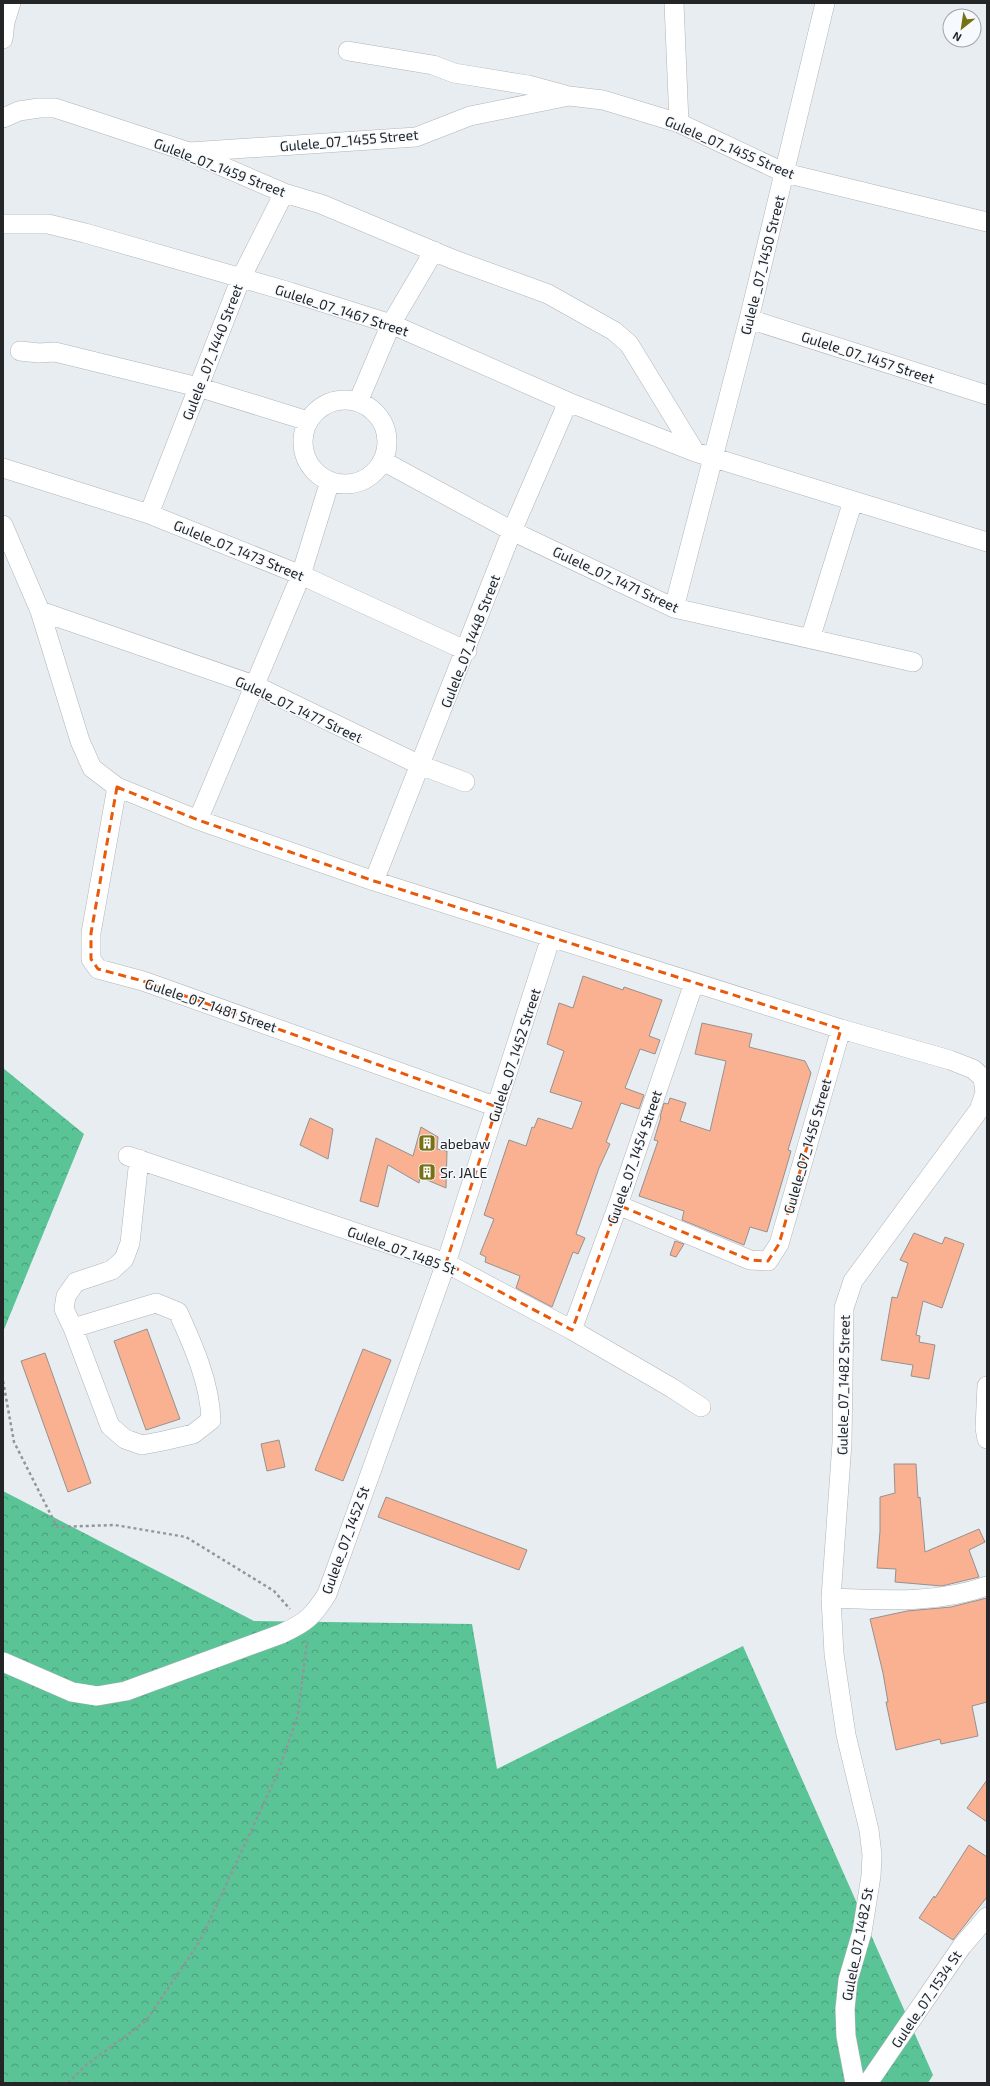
<svg xmlns="http://www.w3.org/2000/svg" width="990" height="2086" font-family="'Exo 2',sans-serif">
<defs>
<pattern id="forest-crowns" width="20" height="18" patternUnits="userSpaceOnUse"><rect width="20" height="18" fill="#5ac497"/><path d="M2 6a3 3 0 1 1 6 0M12 15a3 3 0 1 1 6 0" fill="none" stroke="#4a9f7b"/></pattern>
</defs>
<rect width="100%" height="100%" fill="#e8edf1"/>
<path fill="url(#forest-crowns)" d="M3 1068 84 1134 3 1332Z
M3 1491 254 1621 472 1624 497 1769 743 1646 933 2075 928 2083H3Z"/>
<path fill="#f9b191" stroke="#96918f" d="M583 976 623 990 624 987 662 1000 649 1036 660 1040 655 1054 640 1049 625 1088 644 1095 639 1109 621 1103 606 1142 610 1144 599 1168 576 1234 585 1238 578 1254 573 1252 552 1307 516 1288 520 1276 485 1262 486 1257 480 1254 494 1219 484 1215 509 1140 526 1146 532 1127 534 1128 538 1118 572 1129 582 1102 550 1092 564 1051 547 1044 559 1003 573 1008Z
M702 1023 752 1034 749 1047 805 1061 811 1073 788 1150 791 1151 787 1165 767 1232 750 1227 744 1245 682 1220 684 1211 639 1196 658 1141 654 1140 661 1117H660L664 1103 668 1104 670 1098 686 1103 680 1121 710 1131 726 1061 695 1054Z
M310 1118 333 1129 328 1159 300 1145Z
M421 1127 438 1137 437 1149 447 1151 446 1188 420 1177 419 1183 388 1165 378 1207 360 1201 376 1138 413 1156Z
M914 1233 942 1244 945 1237 964 1244 942 1308 923 1301 916 1335 920 1336 919 1342 935 1345 929 1379 911 1376 913 1365 881 1360 892 1297 897 1298 908 1263 900 1260Z
M675 1241 684 1244 676 1257 670 1255Z
M147 1329 180 1419 146 1430 114 1341Z
M363 1349 391 1360 343 1481 315 1470Z
M45 1353 91 1483 68 1492 21 1361Z
M279 1440 285 1467 267 1471 261 1444Z
M894 1464H916L918 1498 920 1497 925 1552 979 1529 985 1542 969 1550 979 1577 942 1586 895 1582 896 1569 877 1568 880 1531V1497L895 1493Z
M386 1497 527 1550 519 1570 378 1517Z
M987 1598V1702L972 1706 978 1736 941 1744 940 1739 896 1750 886 1702H888L883 1673 870 1619 907 1611 951 1607Z
M987 1780V1822L967 1808Z
M969 1845 987 1857V1897L953 1940 919 1918 934 1896 935 1898Z"/>
<g fill="none" stroke-linecap="round" stroke-linejoin="round">
<g stroke="#b0b4b8" stroke-width="20">
<path id="minor" d="M674 3 679 123
M3 39 5 22 11 3
M348 51 433 65 454 73 528 85 565 95
M3 118 19 111 39 108H55L189 152 284 193 321 204 452 259 548 294 614 331 629 344 695 452
M189 152 416 137 470 116 569 96 603 100 679 123 785 173 987 222
M3 224H48L85 233 290 292 391 324 568 402 695 452 987 542
M749 319 987 395
M20 351 39 353 55 352 198 387 308 421
M303 442a42 42 0 1 1 84 0a42 42 0 1 1-84 0Z
M358 402 391 324 434 251
M383 461 512 531 674 608 913 662
M3 468 149 514 301 575 467 651
M149 514 241 278 284 193
M3 525 40 611 80 741 92 768 117 787 198 820 374 881 841 1029 950 1060 973 1069 983 1078
M674 608 749 319 825 3
M40 611 254 685 420 765 465 782
M810 639 853 501
M117 787 91 933V959L98 969 143 981 497 1107
M198 820 301 575 330 481
M374 881 512 531 568 402
M128 1156 446 1263 572 1330 672 1388 701 1407
M618 1205 750 1260 768 1261 779 1244 841 1029
M73 1328 156 1303 178 1312C193 1345 210 1383 211 1420L193 1434 163 1441 142 1445 125 1439 110 1426 73 1328 64 1309 66 1296 76 1282 112 1270 124 1259 130 1243 139 1159
M572 1330 618 1205 694 983
M987 1386 985 1428 987 1439
M831 1598C884 1600 937 1604 987 1586
M3 1662 72 1692 97 1696 126 1691 281 1634C305 1623 313 1617 327 1594L446 1263 551 937
M855 2083 846 2036 845 2009 848 1980 862 1932 871 1876 872 1855 869 1830 846 1735 834 1654 831 1598 842 1443 844 1308 853 1281 979 1110 985 1093 983 1078
M868 2083 962 1946 987 1917"/>
</g>
<path stroke="#929699" stroke-width="2.5" stroke-dasharray="3 3" stroke-linecap="butt" d="M3 1381 14 1442 57 1527 115 1525 186 1537 274 1591 290 1609
M68 2083 86 2065 146 2021 200 1941 277 1775 298 1715 307 1641"/>
<use href="#minor" stroke="#fff" stroke-width="19"/>
</g>
<path fill="none" stroke="#e8590c" stroke-width="3" stroke-dasharray="8 5" stroke-linejoin="round" d="M117 787 198 820 374 881 841 1029 779 1244 768 1261 750 1260 618 1205 572 1330 446 1263 497 1107 143 981 98 969 91 959V933Z"/>
<defs>
<g id="building-square" transform="scale(0.9)"><rect x="-9" y="-9" width="18" height="18" rx="4" fill="#767214" stroke="#f6fafe"/><path d="M-4-6H4V6H1V3H-1V6H-4ZM-2.5-4.3h1.7v1.8h-1.7ZM.8-4.3h1.7v1.8H.8ZM-2.5-1h1.7V.8h-1.7ZM.8-1h1.7V.8H.8Z" fill="#fff"/></g>
</defs>
<g fill-rule="evenodd">
<use href="#building-square" x="427" y="1143"/>
<use href="#building-square" x="427" y="1172"/>
</g>
<g text-anchor="middle" dominant-baseline="central" stroke-width="3" stroke-linejoin="round" paint-order="stroke">
<g font-size="14" fill="#232526" stroke="#f6fafe">
<text transform="translate(349 140) rotate(-5)">Gulele_07_1455 Street</text>
<text transform="translate(730 147) rotate(23)">Gulele_07_1455 Street</text>
<text transform="translate(220 167) rotate(21)">Gulele_07_1459 Street</text>
<text transform="translate(762 265) rotate(-76)">Gulele _07_1450 Street</text>
<text transform="translate(342 310) rotate(18)">Gulele_07_1467 Street</text>
<text transform="translate(212 352) rotate(-69)">Gulele _07_1440 Street</text>
<text transform="translate(868 357) rotate(18)">Gulele_07_1457 Street</text>
<text transform="translate(239 550) rotate(22)">Gulele_07_1473 Street</text>
<text transform="translate(616 579) rotate(25)">Gulele_07_1471 Street</text>
<text transform="translate(470 641) rotate(-69)">Gulele_07_1448 Street</text>
<text transform="translate(299 709) rotate(25)">Gulele_07_1477 Street</text>
<text transform="translate(211 1005) rotate(19)">Gulele_07_1481 Street</text>
<text transform="translate(514 1055) rotate(-72)">Gulele_07_1452 Street</text>
<text transform="translate(807 1146) rotate(-74)">Gulele_07_1456 Street</text>
<text transform="translate(634 1157) rotate(-71)">Gulele_07_1454 Street</text>
<text transform="translate(402 1250) rotate(20)">Gulele_07_1485 St</text>
<text transform="translate(843 1385) rotate(-89)">Gulele_07_1482 Street</text>
<text transform="translate(345 1540) rotate(-70)">Gulele_07_1452 St</text>
<text transform="translate(857 1944) rotate(-79)">Gulele_07_1482 St</text>
<text transform="translate(926 1999) rotate(-56)">Gulele_07_1534 St</text>
</g>
<g font-size="14" fill="#232526" stroke="#f6fafe" text-anchor="start">
<text x="440" y="1143">abebaw</text>
<text x="440" y="1172">Sr. JALE</text>
</g>
</g>
<rect width="990" height="2086" fill="none" stroke="#232526" stroke-width="8"/>
<g transform="translate(962 28) rotate(210)"><circle r="19" fill="#f6fafe" stroke="#a2a5a8"/>
<path d="M0-3L7 15L0 10L-7 15Z" fill="#767214"/>
<text y="-6" font-size="11" font-weight="bold" text-anchor="middle" fill="#232526">N</text>
</g>
</svg>
